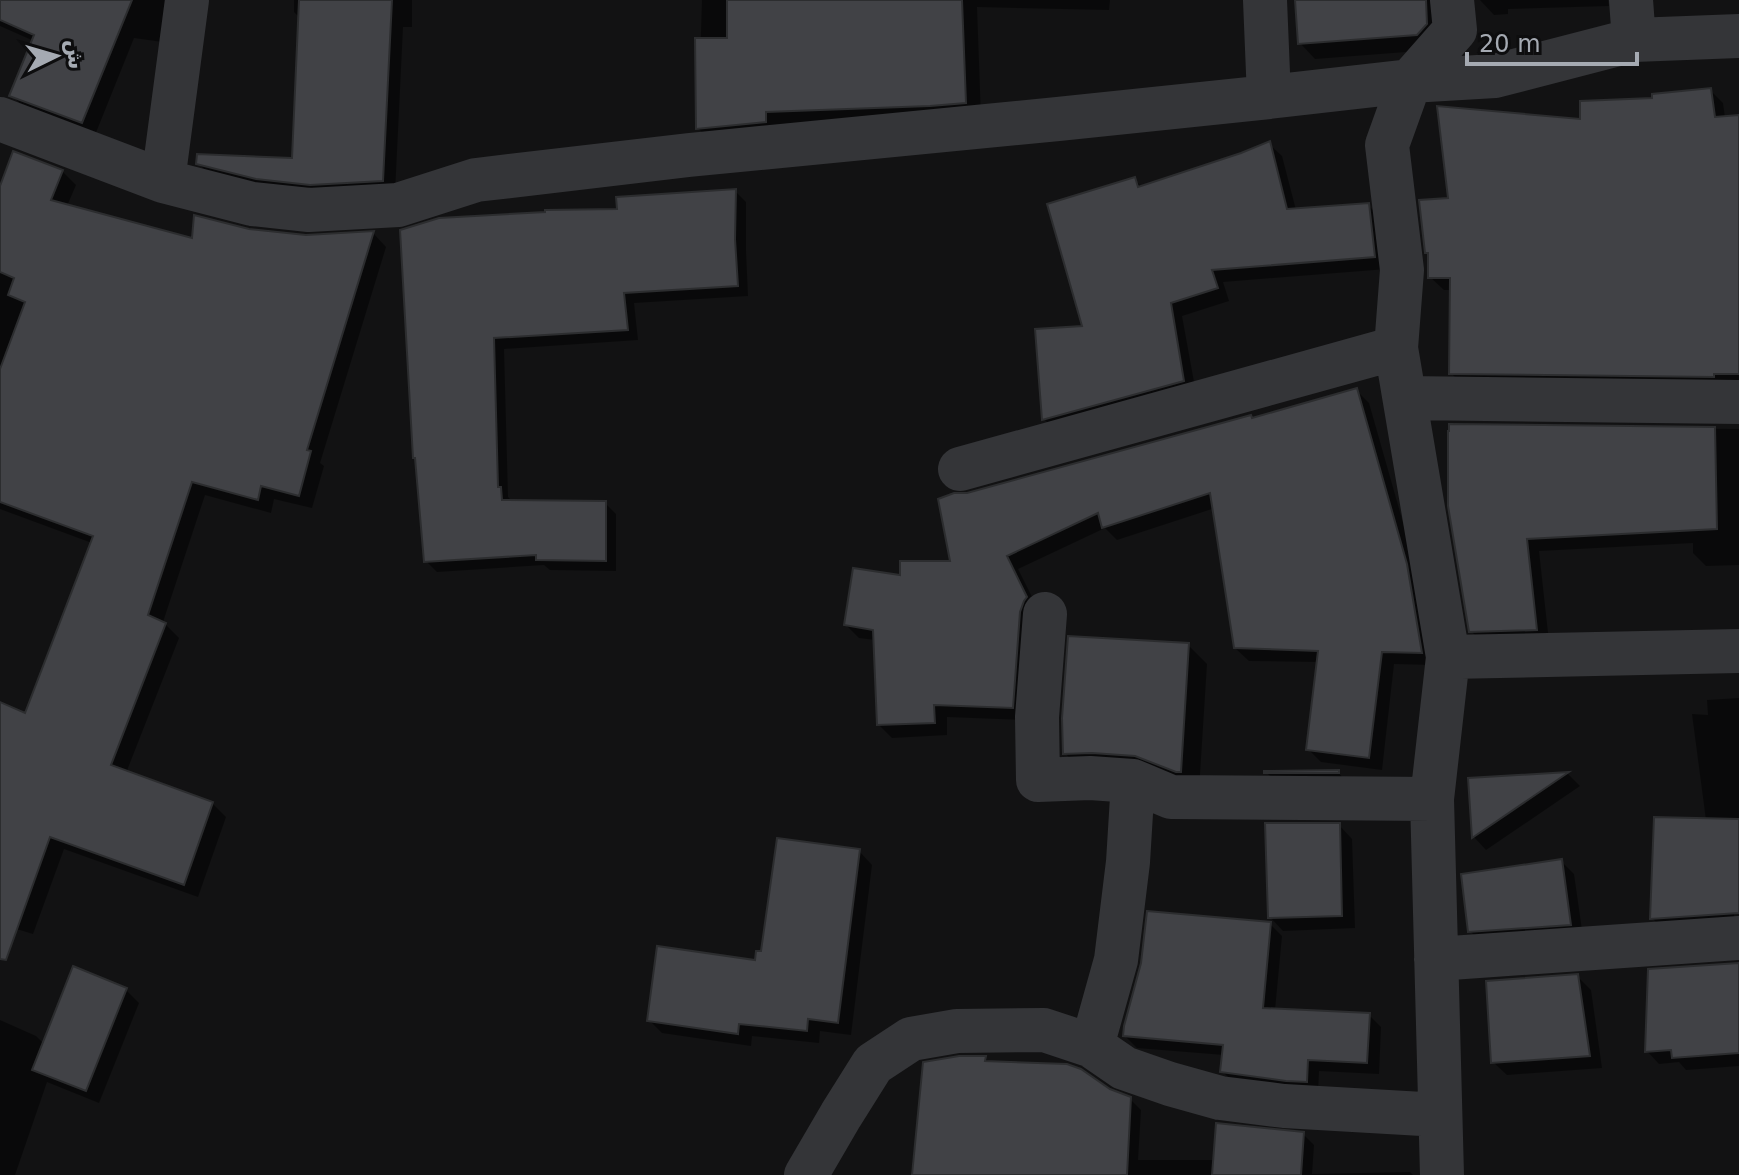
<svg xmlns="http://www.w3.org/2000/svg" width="1739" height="1175" font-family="'DejaVu Sans',Vazirmatn,sans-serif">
<rect width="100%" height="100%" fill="#121213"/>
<path fill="#0007" d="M0 0H178L170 43 134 38 95 135 24 108 12 95 34 41 0 26Z
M294 0H412V27H403L395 193 324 197 211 176 198 163 294 160 300 18 294 12Z
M702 0H1110L1109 10 977 7 981 118 713 144 698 128Z
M1297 0H1448L1432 50 1315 59 1300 43Z
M1480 0H1608L1609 6 1508 9V14L1494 15Z
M1710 90 1723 103 1725 118 1739 117V389L1464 386 1451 373 1452 290H1444L1430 277V255L1427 252 1451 200 1582 121 1655 100Z
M1269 144 1282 156 1296 210 1368 205 1381 218 1387 269 1223 282 1229 301 1182 316 1196 393 1057 432 1044 419 1085 328 1134 179 1143 188Z
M62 171 76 185 67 206 194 240 249 231 306 237 373 233 386 247 320 463 324 466 312 508 274 499 271 513 205 495 163 622 179 638 126 773 212 803 226 817 198 897 64 849 33 934 0 924V705L26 716 92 543 0 509V192Z
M735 191 746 202V251L748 296 634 303 638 340 504 349 508 497 511 500 605 503 616 514V571L550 570 544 565 437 572 426 561 402 231 619 211Z
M1356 390 1369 403 1419 579 1434 665 1394 664 1382 770 1321 762 1308 749 1319 662 1249 661 1235 648 1215 508 1117 540 1105 528 1018 569 1039 611 1025 720 947 717V735L892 738 879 725 875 640 859 638 846 625 902 577 952 563 967 495 1253 420Z
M1451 426 1739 429V565L1706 566 1693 553V543L1539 551 1549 642 1484 644 1471 631Z
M1188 645 1207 664 1199 790 1083 772 1065 753Z
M1739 698V874H1735L1734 927 1665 931 1652 918 1706 820 1692 714 1708 715 1707 700Z
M1338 772 1344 779 1272 778 1267 773Z
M1568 774 1580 786 1486 850 1474 837 1471 780Z
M1339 825 1352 839 1355 928 1283 931 1270 917Z
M859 851 872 865 851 1035 820 1031 819 1043 752 1036 751 1046 662 1033 649 1020 757 962Z
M1561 861 1574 874 1583 937 1483 944 1470 931Z
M1270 924 1282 936 1275 1010 1369 1015 1381 1027 1379 1074 1319 1071 1318 1093 1235 1084 1222 1071 1224 1055 1137 1048 1125 1036Z
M1739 965V1066L1686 1070 1679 1062 1659 1064 1647 1051Z
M1577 976 1591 990 1602 1068 1507 1075 1493 1062Z
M126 990 139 1003 99 1103 47 1082 15 1175H0V1020L36 1036 44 1044Z
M985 1058 991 1064 1109 1091 1129 1098 1141 1110 1138 1160H1215L1303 1134 1314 1145 1312 1174 1410 1172 1413 1175H911L914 1148 917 1149Z"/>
<path fill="#414246" stroke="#2c2d2f" stroke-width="2" d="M0 0H132L82 123 9 96 34 35 0 20Z
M299 0H392L383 181 310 185 256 179 196 164 197 154 292 158Z
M727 0H962L966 103 930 106 766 112V122L696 129 695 38H727Z
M1295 0H1426L1427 24 1417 35 1298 44Z
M1711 88 1715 117 1739 115V374H1714V377L1449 374 1450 278H1428V253H1425L1419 200 1448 198 1437 106 1580 119V101L1652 98V94Z
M1270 141 1287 209 1369 203 1375 257 1212 270 1218 288 1171 303 1184 381 1042 420 1035 329 1082 326 1047 204 1135 177 1138 187 1241 153Z
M13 151 63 170 51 200 192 238 194 215 249 229 306 235 374 231 307 450 311 451 299 496 261 486 258 500 192 482 148 615 166 623 111 765 213 802 184 885 50 837 6 960 0 959V702L25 713 93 536 0 502V369L25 302 8 295 14 278 0 272V186Z
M736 189 735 239 738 286 624 293 628 330 494 338 498 487H501L502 500 606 501V561L536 560V555L424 562 415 458H413L400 230 439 218 545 212V210L617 209 616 197Z
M1357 388 1407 564 1422 653 1382 652 1369 758 1306 750 1318 651 1234 648 1210 493 1102 528 1098 513 1007 556 1027 597 1024 601 1020 612 1013 708 934 705 935 723 877 725 873 630 844 625 853 568 900 575V561H950L938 499 954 493H967L1251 415 1252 418Z
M1449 424 1715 427 1717 529 1527 539 1537 630 1469 632 1448 506V431H1449Z
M1068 636 1189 643 1181 772H1176L1135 756 1092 753 1063 754 1062 718Z
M1339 770V773H1264V771Z
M1569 772 1472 838 1468 778Z
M1654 817 1739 819V913L1650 919Z
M1265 823H1340L1342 916 1268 918Z
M777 838 860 849 838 1023 808 1019 807 1031 739 1024 738 1034 647 1021 657 946 755 960 756 951H761Z
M1562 859 1571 925 1468 932 1461 874Z
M1147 911 1271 922 1263 1008 1370 1013 1367 1063 1308 1060 1307 1082 1286 1081 1220 1072 1223 1045 1123 1036 1124 1026 1141 963Z
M1739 963V1053L1672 1058 1671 1050 1645 1052 1648 969Z
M73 966 127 988 86 1091 32 1070Z
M1578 974 1590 1056 1491 1063 1486 981Z
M959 1056H986L985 1061 1067 1064 1081 1069 1110 1089 1131 1097 1127 1175H912L923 1062Z
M1216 1123 1304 1132 1301 1175H1212Z"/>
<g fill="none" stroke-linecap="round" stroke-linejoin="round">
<path stroke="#343538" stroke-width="44" d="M1265 0 1269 97 1410 81 1387 145 1402 270 1396 348 1448 657 1739 651
M1452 0 1455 30 1410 81 1495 76 1634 40 1739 36
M1631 0 1634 40
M0 119 163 181 187 0
M163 181 252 204 309 210 398 205 476 180 689 155 1058 119 1269 97
M1405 398 1739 402
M960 469 1396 348
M1045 614 1037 717 1038 780 1090 778 1133 781 1171 797 1432 799
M1436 959 1739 938
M1092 1046 1116 960 1128 862 1133 781
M806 1175 841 1115 873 1064 911 1039 957 1031 1044 1030 1092 1046 1124 1068 1170 1084 1220 1098 1284 1106 1440 1115
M1442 1175 1432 799 1448 657"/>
</g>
<g transform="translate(56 56) rotate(85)" stroke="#0d0d0e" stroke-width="6" paint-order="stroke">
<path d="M0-6L14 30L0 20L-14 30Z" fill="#a5aab2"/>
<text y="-12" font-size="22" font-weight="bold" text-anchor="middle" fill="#a5aab2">ش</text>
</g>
<path d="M1467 52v12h170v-12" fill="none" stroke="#a5aab2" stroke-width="4"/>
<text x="1479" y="52" font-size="24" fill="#a5aab2" stroke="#0d0d0e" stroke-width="6" paint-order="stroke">20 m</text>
</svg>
